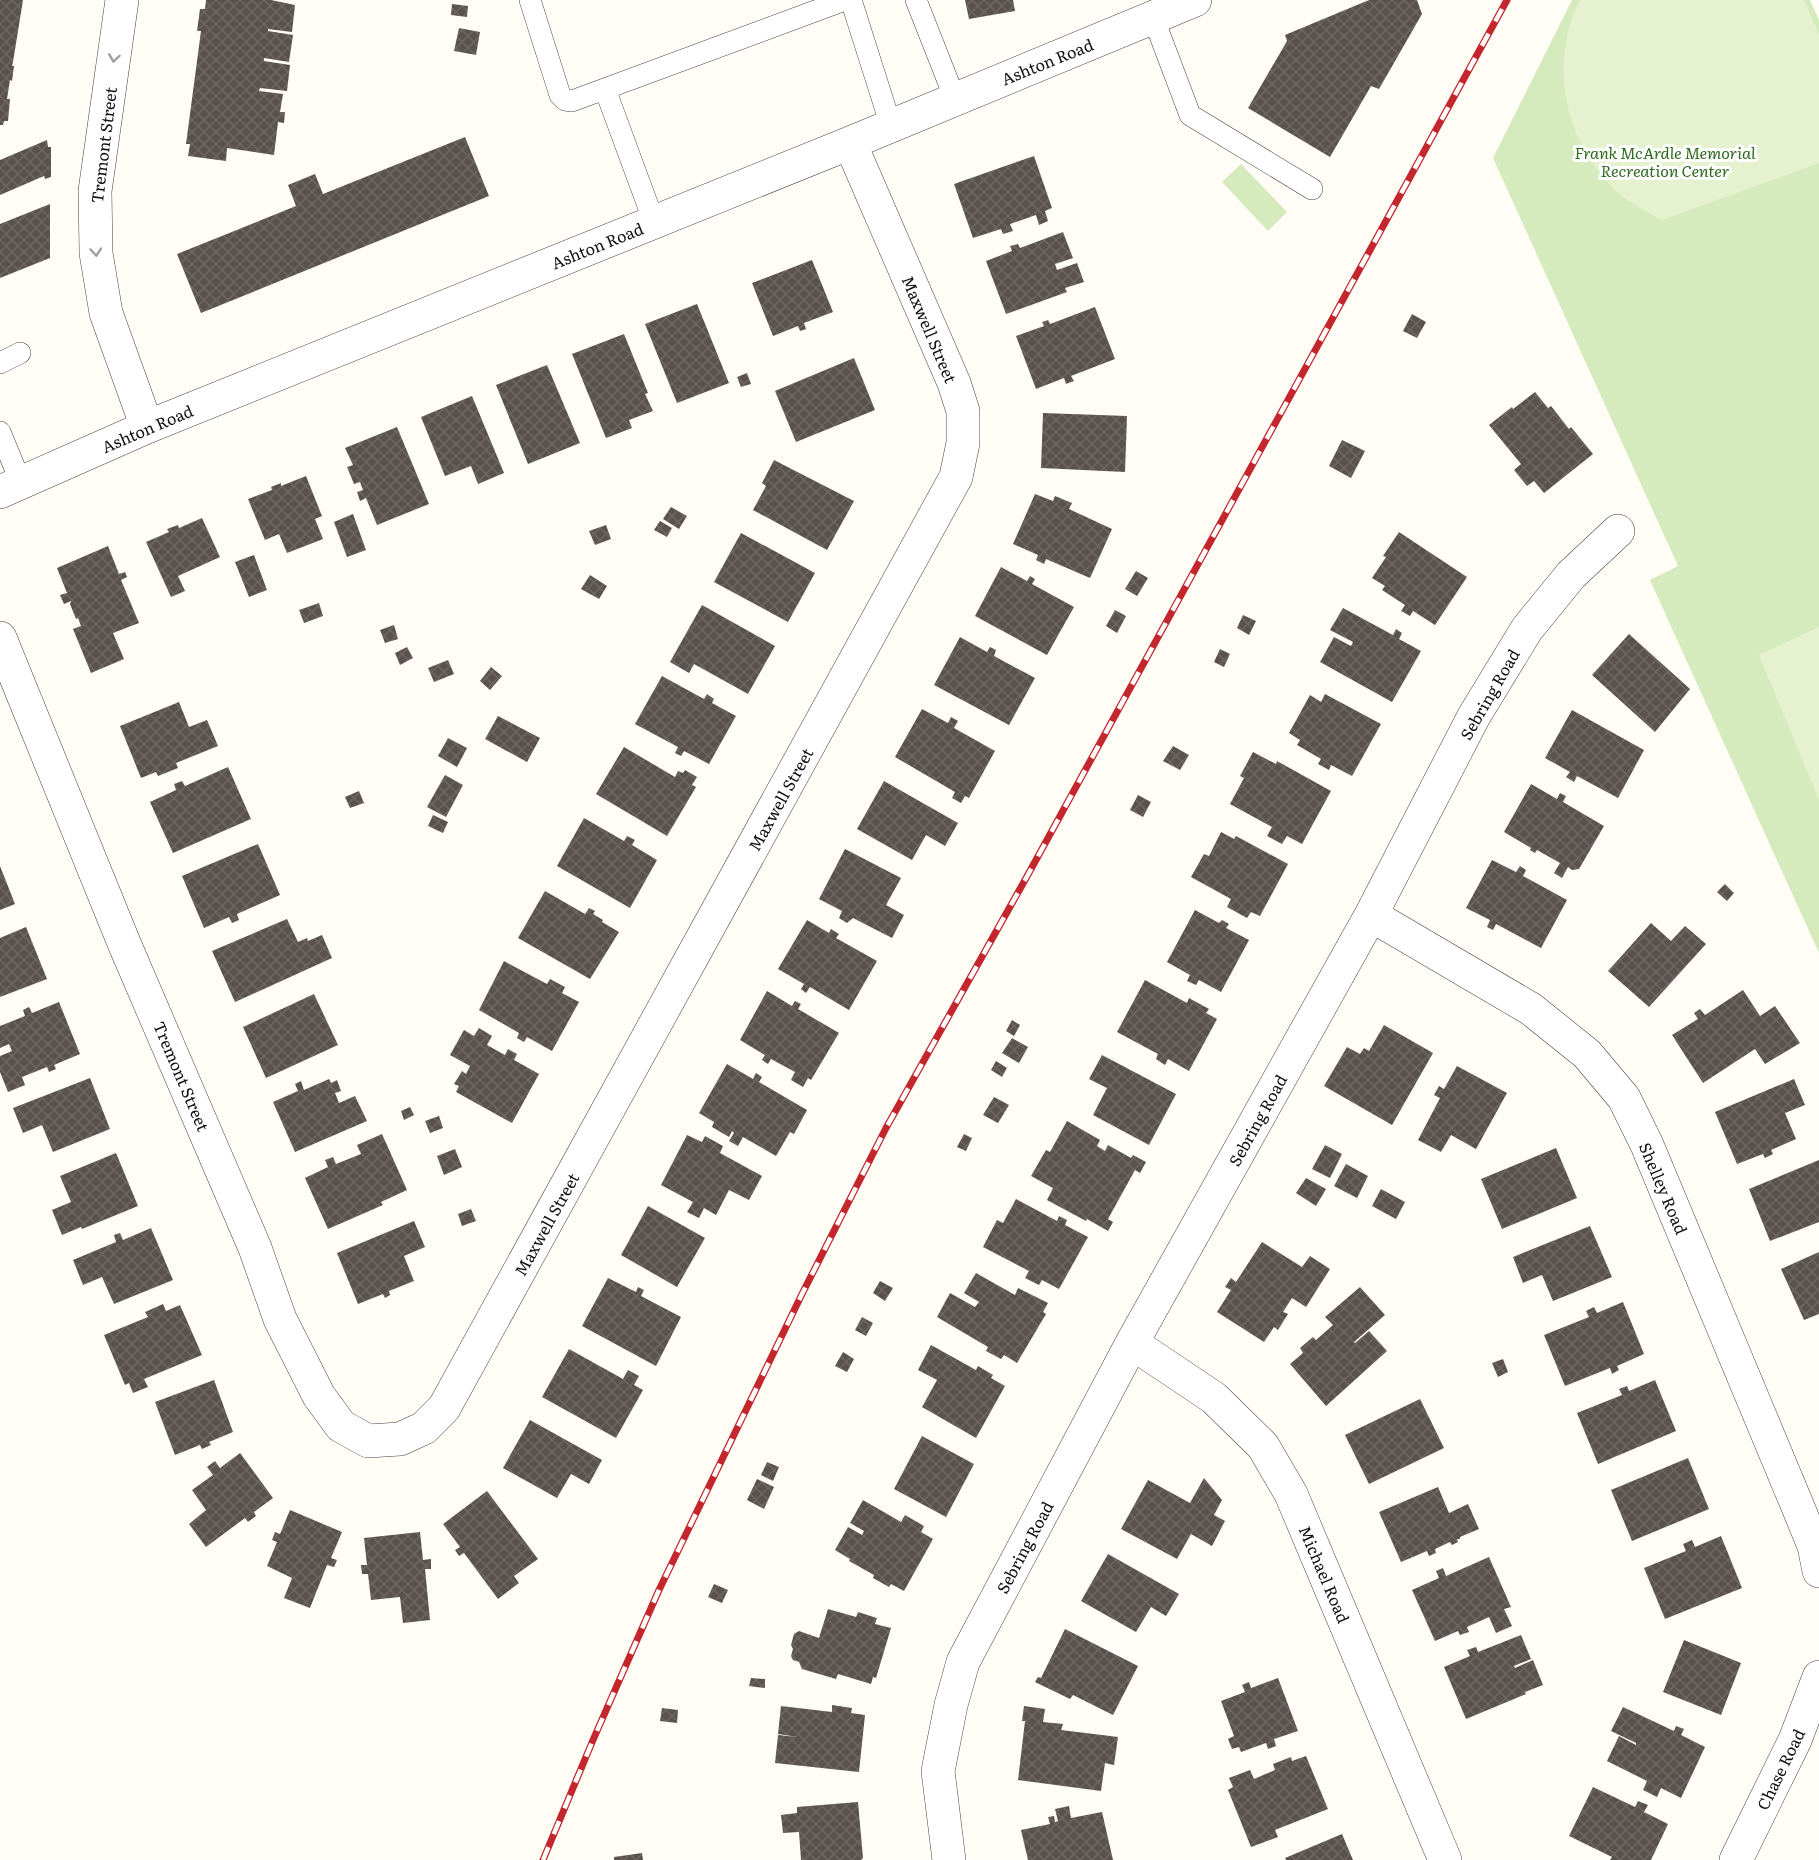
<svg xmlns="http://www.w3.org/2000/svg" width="1819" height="1860" font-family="Literata,serif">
<defs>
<pattern id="building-cross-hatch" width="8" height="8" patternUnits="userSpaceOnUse" patternTransform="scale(1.5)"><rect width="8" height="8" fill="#5a524d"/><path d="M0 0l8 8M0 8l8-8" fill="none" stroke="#6d6662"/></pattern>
</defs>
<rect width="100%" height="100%" fill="#fffdf5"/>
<path fill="#d5ebbd" d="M1572 0H1810L1819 20V953L1650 580 1678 566 1493 158Z
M1241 164 1287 212 1268 231 1222 182Z"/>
<path fill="#e6f2cf" d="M1580 0H1804L1819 35V163L1662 220C1645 211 1629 203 1615 190 1565 142 1548 63 1580 0Z
M1819 627V800L1759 655Z"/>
<path fill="url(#building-cross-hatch)" d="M0 0H23L13 62 12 66H14L12 81 10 80 7 99H10L8 121H4L3 125H0Z
M206 0H271L295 5 292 32 268 29V31L293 35 289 62 264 58V61L290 65 287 91 260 88 259 91 283 94 280 112H285L284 123 278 122 274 155 227 148 226 161 188 156 190 144H186L201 31H197L200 9H205Z
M965 0H1013L1015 11 969 19Z
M1369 0H1417L1422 14 1379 89 1371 86 1330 157 1248 108 1287 41 1285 35Z
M452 4 468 6 467 17 451 15Z
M459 28 480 32 476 55 454 51Z
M465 137 489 196 201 313 177 254 296 206 288 185 315 174 323 194Z
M47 140 48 147H51V177L45 179 44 176 0 195V160Z
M1034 156 1052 208 1045 211 1048 221 1039 225 1036 215 1010 224 1013 231 1003 234 1001 229 973 238 954 184Z
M50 204V258L0 278V224Z
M1063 232 1073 258 1055 264 1057 270 1077 263 1084 282 1065 288 1067 292 1006 314 986 261 1012 251 1010 246 1018 244 1020 248Z
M812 260 833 312 804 323 806 329 800 331 798 326 773 336 752 283Z
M697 304 729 383 677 403 645 324Z
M1095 307 1115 359 1071 376 1074 381 1066 384 1064 378 1036 389 1016 336 1044 326 1042 322 1048 320 1050 324Z
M1412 314 1426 322 1417 338 1403 331Z
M624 334 648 393 645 394 653 411 629 420 632 428 606 438 572 354Z
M854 358 875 410 796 442 775 391Z
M547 365 580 443 528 464 496 385Z
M747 373 751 384 741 387 737 377Z
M1535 392 1548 408 1551 406 1569 429 1571 427 1593 454 1544 493 1534 481 1527 486 1514 470 1521 464 1489 425 1512 407 1513 409Z
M472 396 504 473 478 484 471 466 445 476 421 417Z
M1043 413 1127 416 1125 472 1041 468Z
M397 427 429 504 377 525 366 498 360 501 357 492 363 490 360 482 354 484 347 467 353 465 345 448Z
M1342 440 1365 451 1351 478 1329 466Z
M774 460 854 501 827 550 753 510 766 486 762 483Z
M306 476 322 516 315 519 323 539 287 553 279 534 265 540 248 499 272 490 271 487 281 483V486Z
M1035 494 1053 501 1055 496 1072 503 1069 509 1112 529 1090 578 1046 559 1044 564 1036 560 1038 555 1013 544Z
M671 507 687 516 679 529 663 519Z
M353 514 366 550 347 557 334 522Z
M202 518 220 557 178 576 185 591 171 597 146 542 169 532 167 529 178 525 179 528Z
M660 521 672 528 667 537 654 530Z
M606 525 611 539 595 545 589 531Z
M1399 532 1467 577 1435 625 1413 611 1410 616 1401 611 1405 605 1382 590 1385 586 1372 578 1386 557 1383 556Z
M741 533 815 573 788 622 714 582Z
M108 546 119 574 125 572 127 577 121 580 139 623 113 633 124 659 91 673 73 629 81 626 78 618 76 619 70 604 71 601 64 604 60 595 67 593 57 568Z
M254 555 267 590 249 597 235 562Z
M1001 567 1027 581 1030 576 1035 579 1032 584 1074 607 1047 655 975 616Z
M1136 571 1148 578 1137 596 1125 589Z
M590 575 607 586 599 599 581 589Z
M319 603 323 616 304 623 299 610Z
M702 605 775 646 748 694 694 664 689 673 670 662Z
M1343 608 1393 635 1396 629 1402 633 1399 639 1421 651 1392 702 1320 662 1334 637 1351 646 1353 642 1330 630Z
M1115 610 1126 616 1117 633 1106 626Z
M1243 615 1256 621 1249 635 1237 628Z
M394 625 398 639 385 643 380 630Z
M1629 634 1690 689 1655 732 1592 675Z
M960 637 987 652 990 647 996 650 994 656 1035 678 1009 725 934 685Z
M407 647 413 658 400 665 395 653Z
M1220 649 1230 654 1224 667 1214 662Z
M448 660 454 674 434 682 428 668Z
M491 667 502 676 490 690 480 681Z
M662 676 704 699 707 694 714 699 712 703 736 716 709 764 684 751 681 756 675 753 678 747 635 724Z
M1325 694 1381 724 1352 776 1331 765 1329 770 1318 764 1321 759 1297 745 1300 740 1289 733 1310 695 1321 702Z
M179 702 189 727 207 720 218 746 176 763 178 768 158 776 156 772 141 778 120 726Z
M922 709 948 723 951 717 958 721 954 728 995 751 969 798 965 796 961 803 952 798 955 792 895 757Z
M1572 710 1644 750 1618 798 1577 776 1574 782 1566 777 1570 772 1545 758Z
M498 716 540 738 527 762 485 739Z
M448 738 467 748 457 767 438 756Z
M1173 746 1189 755 1180 770 1163 761Z
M624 747 675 777 678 771 683 773 685 770 697 777 692 785 696 787 667 836 596 794Z
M1253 752 1276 764 1277 761 1331 791 1302 844 1287 836 1282 844 1267 836 1272 827 1230 804 1244 778 1240 776Z
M228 767 251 819 173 853 150 802 176 790 174 784 182 781 185 786Z
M445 775 463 785 446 817 427 807Z
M884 781 958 823 945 846 926 835 912 860 857 829Z
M1531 784 1557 799 1560 793 1566 796 1563 802 1604 826 1579 869 1572 870 1568 867 1562 878 1554 873 1560 863 1537 850 1535 853 1530 850 1531 848 1504 832Z
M359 791 364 803 350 808 345 797Z
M1138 795 1151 802 1143 817 1130 810Z
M433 815 448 822 443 833 428 826Z
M584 818 624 841 627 836 635 840 632 845 657 860 630 908 557 866Z
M1221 832 1234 839 1236 836 1288 864 1260 916 1251 912 1247 918 1227 907 1231 899 1191 877 1204 854 1209 856Z
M258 844 280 895 237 914 239 920 232 923 229 917 204 928 182 876Z
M845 849 901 878 886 905 904 915 892 938 853 918 847 923 839 918 842 911 819 899Z
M1492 860 1516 872 1520 866 1526 870 1523 876 1567 900 1541 948 1496 924 1493 930 1487 927 1490 920 1466 908Z
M0 866 15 904 0 910Z
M1725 884 1734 893 1727 901 1717 892Z
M545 891 585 914 589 908 595 911 593 914 603 920 602 922 619 932 590 979 518 938Z
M1195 910 1219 923 1222 920 1229 924 1226 928 1249 940 1221 992 1199 980 1196 985 1187 981 1190 975 1167 962Z
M287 919 298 942 307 938 308 941 322 935 332 958 235 1002 212 951Z
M807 920 829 933 831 929 839 934 836 938 877 961 849 1010 810 987 806 993 801 989 804 984 778 969Z
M1651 923 1671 941 1685 926 1706 944 1649 1007 1608 971Z
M26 927 47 979 0 997V938Z
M504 961 547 984 550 979 565 987 562 993 579 1002 552 1051 527 1037 524 1042 517 1038 519 1033 479 1010Z
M1145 980 1187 1003 1189 998 1209 1009 1206 1013 1217 1019 1189 1071 1168 1059 1165 1065 1156 1059 1158 1054 1117 1032Z
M1743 990 1760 1016 1775 1006 1800 1043 1765 1064 1755 1049 1703 1083 1672 1035 1698 1019 1694 1013 1700 1009 1705 1015Z
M767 991 792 1006 795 1001 801 1004 798 1009 839 1033 811 1080 808 1078 803 1087 791 1080 795 1072 771 1059 768 1064 762 1060 765 1055 740 1040Z
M314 994 338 1045 266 1078 243 1027Z
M59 1002 80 1054 54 1065 56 1069 49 1072 47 1067 22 1077 25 1085 8 1092 0 1072V1056L12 1051 9 1044 0 1048V1026L25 1016 23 1010 29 1007 32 1013Z
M1012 1020 1020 1025 1014 1036 1006 1031Z
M1384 1025 1433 1053 1392 1125 1324 1086 1347 1047 1360 1054 1364 1048 1369 1051Z
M479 1028 492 1036 487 1045 505 1055 508 1049 517 1054 514 1060 539 1074 512 1123 456 1092 459 1086 454 1084 462 1071 466 1074 470 1066 450 1055 464 1030 474 1036Z
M1012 1038 1028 1047 1019 1063 1002 1053Z
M1102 1055 1176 1094 1149 1145 1093 1115 1107 1088 1089 1079Z
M996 1061 1007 1068 1002 1077 991 1070Z
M727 1064 753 1079 756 1073 762 1077 759 1082 807 1110 794 1134 790 1132 776 1156 743 1137 738 1146 729 1141 734 1133 732 1131 729 1137 712 1127 714 1122 699 1113Z
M1457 1066 1507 1093 1476 1149 1451 1135 1441 1152 1418 1140 1440 1098 1434 1095 1439 1086 1444 1089Z
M90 1078 110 1129 53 1152 42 1125 23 1133 13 1108Z
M329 1079 331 1083 337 1080 341 1091 335 1093 339 1103 355 1096 367 1121 295 1152 273 1102 298 1091 295 1084 301 1081 304 1090Z
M1794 1079 1805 1105 1785 1113 1796 1139 1771 1150 1773 1154 1765 1158 1763 1154 1737 1164 1715 1112Z
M994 1097 1009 1105 998 1123 983 1115Z
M410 1107 414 1115 404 1120 401 1111Z
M439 1116 443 1128 430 1133 425 1121Z
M1067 1121 1100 1140 1097 1146 1105 1151 1108 1145 1131 1158 1133 1155 1146 1162 1140 1173 1135 1170 1108 1219 1113 1222 1108 1231 1087 1219 1086 1221 1047 1200 1053 1188 1031 1176 1046 1150 1050 1152Z
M382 1134 407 1190 381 1202 383 1205 328 1229 305 1178 328 1167 325 1160 333 1157 336 1164 361 1154 357 1145Z
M964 1134 972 1138 966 1151 957 1147Z
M687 1135 702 1142 705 1136 723 1146 720 1153 762 1176 749 1200 729 1190 716 1215 704 1208 699 1218 687 1212 693 1202 661 1185Z
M1325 1145 1342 1154 1330 1178 1312 1169Z
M1556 1148 1577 1198 1502 1229 1481 1179Z
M455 1149 462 1167 444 1175 437 1156Z
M116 1153 138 1206 82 1229 81 1227 62 1235 52 1210 71 1202 60 1176Z
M1819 1160V1222L1770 1241 1749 1189Z
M1346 1164 1368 1176 1357 1198 1334 1186Z
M1306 1178 1326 1189 1316 1206 1296 1193Z
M1381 1189 1405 1202 1396 1219 1372 1206Z
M1016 1199 1057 1221 1059 1216 1067 1220 1065 1225 1088 1237 1059 1289 1042 1280 1039 1285 1025 1278 1029 1271 983 1247 997 1220 1003 1223Z
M648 1206 705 1238 677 1287 621 1255Z
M471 1209 476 1221 462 1226 458 1214Z
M414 1221 425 1247 404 1256 414 1281 389 1291 390 1295 385 1298 383 1294 358 1304 337 1253Z
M1590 1226 1612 1277 1553 1301 1542 1275 1523 1283 1513 1257Z
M151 1228 173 1280 114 1304 102 1277 83 1285 73 1260 116 1242 114 1235 120 1233 123 1240Z
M1262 1242 1302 1267 1310 1256 1330 1269 1306 1307 1292 1298 1283 1312 1288 1314 1278 1330 1274 1327 1264 1342 1217 1312 1231 1290 1225 1287 1231 1278 1236 1282Z
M1819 1252V1314L1804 1320 1781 1269Z
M976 1273 1015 1295 1018 1288 1048 1303 1043 1312 1046 1314 1017 1363 1004 1355 1001 1359 986 1351 988 1347 937 1317 950 1293 975 1307 979 1302 964 1293Z
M608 1278 636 1292 638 1287 644 1290 641 1296 681 1317 656 1366 582 1326Z
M880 1281 893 1288 885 1301 873 1293Z
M1360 1287 1385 1315 1354 1342 1355 1343 1369 1331 1387 1351 1326 1406 1290 1364 1303 1353 1300 1348 1313 1337 1316 1340 1333 1325 1325 1317Z
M1623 1302 1644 1354 1617 1366 1619 1370 1612 1374 1610 1368 1565 1386 1544 1335 1589 1317 1586 1311 1594 1307 1597 1313Z
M163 1304 166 1311 180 1305 202 1355 144 1379 148 1387 133 1393 129 1383 125 1385 104 1335 148 1317 145 1312Z
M862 1317 873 1323 866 1336 855 1330Z
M931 1345 976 1370 978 1366 993 1375 991 1378 1005 1386 976 1438 922 1407 937 1380 918 1370Z
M569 1349 623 1379 628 1370 639 1376 634 1385 643 1390 616 1438 542 1397Z
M843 1352 854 1359 847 1372 835 1366Z
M1503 1359 1508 1372 1498 1377 1492 1363Z
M214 1380 233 1432 209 1442 211 1445 202 1449 200 1445 175 1455 155 1402Z
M1655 1380 1676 1431 1598 1464 1577 1413 1622 1395 1619 1389 1627 1386 1629 1391Z
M1420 1399 1444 1448 1369 1484 1345 1435Z
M530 1420 602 1460 589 1484 571 1474 557 1498 503 1468Z
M922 1436 974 1464 946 1517 894 1489Z
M240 1453 273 1498 254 1512 256 1516 248 1522 245 1518 206 1547 189 1524 206 1510 192 1490 213 1475 207 1467 215 1461 220 1468Z
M1688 1458 1709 1509 1632 1541 1611 1490Z
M767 1462 779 1467 773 1481 761 1475Z
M1204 1478 1222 1500 1214 1515 1225 1521 1212 1546 1191 1534 1177 1559 1121 1529 1148 1480 1190 1503Z
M757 1479 774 1487 764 1509 747 1500Z
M1438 1487 1449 1513 1468 1504 1479 1529 1460 1537V1539H1457L1458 1542 1452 1545 1450 1542 1435 1549 1436 1553 1429 1556 1427 1551 1401 1562 1379 1512Z
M487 1491 538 1559 514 1576 519 1583 498 1599 464 1553 459 1556 455 1550 460 1547 443 1524Z
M863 1500 901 1522 905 1515 924 1526 921 1532 933 1539 904 1591 891 1584 889 1587 873 1578 874 1575 849 1561 850 1559 835 1550 848 1527 862 1535 864 1531 850 1523Z
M290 1510 342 1532 331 1558 337 1560 334 1567 327 1565 310 1608 284 1598 292 1578 267 1566 277 1542 272 1540 275 1532 280 1534Z
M420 1532 423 1560 431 1559V1569H425L430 1620 403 1623 400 1597 371 1600 368 1574H362L361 1565H367L364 1538Z
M1721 1536 1742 1588 1665 1619 1644 1568 1686 1551 1683 1544 1692 1540 1695 1547Z
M1108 1554 1179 1594 1166 1616 1151 1607 1136 1632 1081 1601Z
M1489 1557 1511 1607 1504 1609 1512 1626 1496 1633 1489 1617 1467 1627 1469 1632 1460 1635 1458 1631 1435 1641 1412 1590 1439 1578 1436 1571 1443 1568 1446 1576Z
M714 1584 728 1590 722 1603 708 1597Z
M828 1609 856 1617 858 1612 877 1618 875 1624 891 1628 876 1678 873 1677 871 1684 838 1674 836 1679 802 1669 799 1662 793 1660 791 1656 793 1649 791 1645 794 1634 799 1631 819 1638Z
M1065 1629 1138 1666 1113 1715 1073 1695 1070 1699 1035 1682 1038 1677 1041 1678Z
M1521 1635 1531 1659 1514 1666 1515 1668 1533 1660 1543 1685 1525 1692 1526 1694 1466 1719 1444 1667 1470 1656 1467 1650 1476 1647 1478 1652Z
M1684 1640 1741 1663 1721 1715 1663 1692Z
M751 1678 765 1679V1688L749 1686Z
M1278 1678 1298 1731 1274 1739 1276 1746 1268 1749 1266 1743 1241 1752 1239 1747 1232 1749 1228 1739 1234 1736 1221 1701 1245 1692 1242 1685 1249 1682 1251 1688Z
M832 1705 852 1708 851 1713 865 1715 859 1772 775 1763 778 1735 798 1737 778 1734 781 1706 832 1712Z
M1024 1706 1045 1709 1043 1722 1063 1724 1061 1730 1118 1737 1114 1765 1105 1763 1101 1791 1018 1780 1025 1721H1022Z
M1623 1707 1674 1731 1676 1726 1684 1729 1681 1735 1705 1747 1681 1798 1661 1788 1657 1797 1643 1790 1647 1781 1607 1761 1619 1736 1636 1745V1743L1611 1731Z
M662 1708 678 1710 677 1723 660 1721Z
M1306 1756 1328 1809 1275 1830 1278 1837 1251 1847 1228 1790 1233 1787 1229 1778 1250 1770 1254 1779 1275 1770 1273 1764 1291 1757 1292 1761Z
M1593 1787 1635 1807 1638 1801 1648 1805 1644 1812 1668 1824 1651 1860H1610L1612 1857 1569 1836Z
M858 1802 863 1858 861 1860H801L799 1832 783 1833 781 1815 797 1813V1807Z
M1069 1806 1071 1818 1102 1812 1113 1860H1028L1021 1830 1050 1824 1048 1817 1054 1816 1055 1822 1058 1821 1055 1809Z
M1342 1834 1353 1860H1286L1285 1858Z
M642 1853 643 1860H614V1857Z"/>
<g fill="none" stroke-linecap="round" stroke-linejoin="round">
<g stroke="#444" stroke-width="22">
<path id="lane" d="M530 0 560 95 565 100 572 101 845 0
M851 0 891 126
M916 0 955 99
M1153 17 1190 115 1312 189
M605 89 654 222
M0 363 20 353
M0 432 21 483"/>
</g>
<g stroke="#444" stroke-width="34">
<path id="street" d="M122 0 95 191 96 253 106 313 147 427
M0 492 147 427 850 143 1195 0
M0 638 124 943 255 1248 280 1319 319 1396 341 1426 368 1441 400 1439 424 1428 444 1408 956 477 963 443V411L954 383 850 143
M1371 915 1531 1009 1587 1054 1624 1098 1647 1145 1798 1507 1814 1546 1819 1571
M1132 1343 1214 1398 1263 1446 1291 1494 1445 1860
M949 1860 938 1771 951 1705 963 1662 1132 1343 1371 915 1474 716 1527 629 1571 575 1618 531
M1736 1860 1795 1740 1819 1677"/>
</g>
<use href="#lane" stroke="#fff" stroke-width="21"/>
<use href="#street" stroke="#fff" stroke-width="33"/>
<g stroke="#c4262e" stroke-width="7">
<path id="rail" d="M543 1860 593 1740 659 1590 802 1294 886 1128 1025 880 1507 0"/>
</g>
<use href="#rail" stroke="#fff" stroke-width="4.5" stroke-dasharray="14" stroke-linecap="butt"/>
</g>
<defs><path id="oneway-chevron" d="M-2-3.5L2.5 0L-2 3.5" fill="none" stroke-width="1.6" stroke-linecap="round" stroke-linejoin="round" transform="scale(1.5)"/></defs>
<g stroke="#a0a0a0">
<use href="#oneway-chevron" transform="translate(114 58) rotate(98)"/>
<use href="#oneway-chevron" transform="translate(96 252) rotate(85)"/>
</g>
<g text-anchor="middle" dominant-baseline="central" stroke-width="6" stroke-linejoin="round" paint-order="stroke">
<g font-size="16" fill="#111" stroke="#fff">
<text transform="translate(1047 61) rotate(-22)">Ashton Road</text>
<text transform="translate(103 145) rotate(-83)">Tremont Street</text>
<text transform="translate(597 245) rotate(-22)">Ashton Road</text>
<text transform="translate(930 329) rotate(67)">Maxwell Street</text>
<text transform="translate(147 428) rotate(-23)">Ashton Road</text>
<text transform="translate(1489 694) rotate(-60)">Sebring Road</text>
<text transform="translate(780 799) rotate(-61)">Maxwell Street</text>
<text transform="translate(182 1076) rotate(67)">Tremont Street</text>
<text transform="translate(1257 1120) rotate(-61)">Sebring Road</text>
<text transform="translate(1664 1188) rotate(67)">Shelley Road</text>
<text transform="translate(546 1224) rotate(-61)">Maxwell Street</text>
<text transform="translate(1024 1547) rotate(-62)">Sebring Road</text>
<text transform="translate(1325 1574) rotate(67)">Michael Road</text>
<text transform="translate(1780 1769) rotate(-64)">Chase Road</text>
</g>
<g font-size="16" font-style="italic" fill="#2f6b1f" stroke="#fff">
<text x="1665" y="152">Frank McArdle Memorial<tspan x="1665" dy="18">Recreation Center</tspan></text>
</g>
</g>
</svg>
